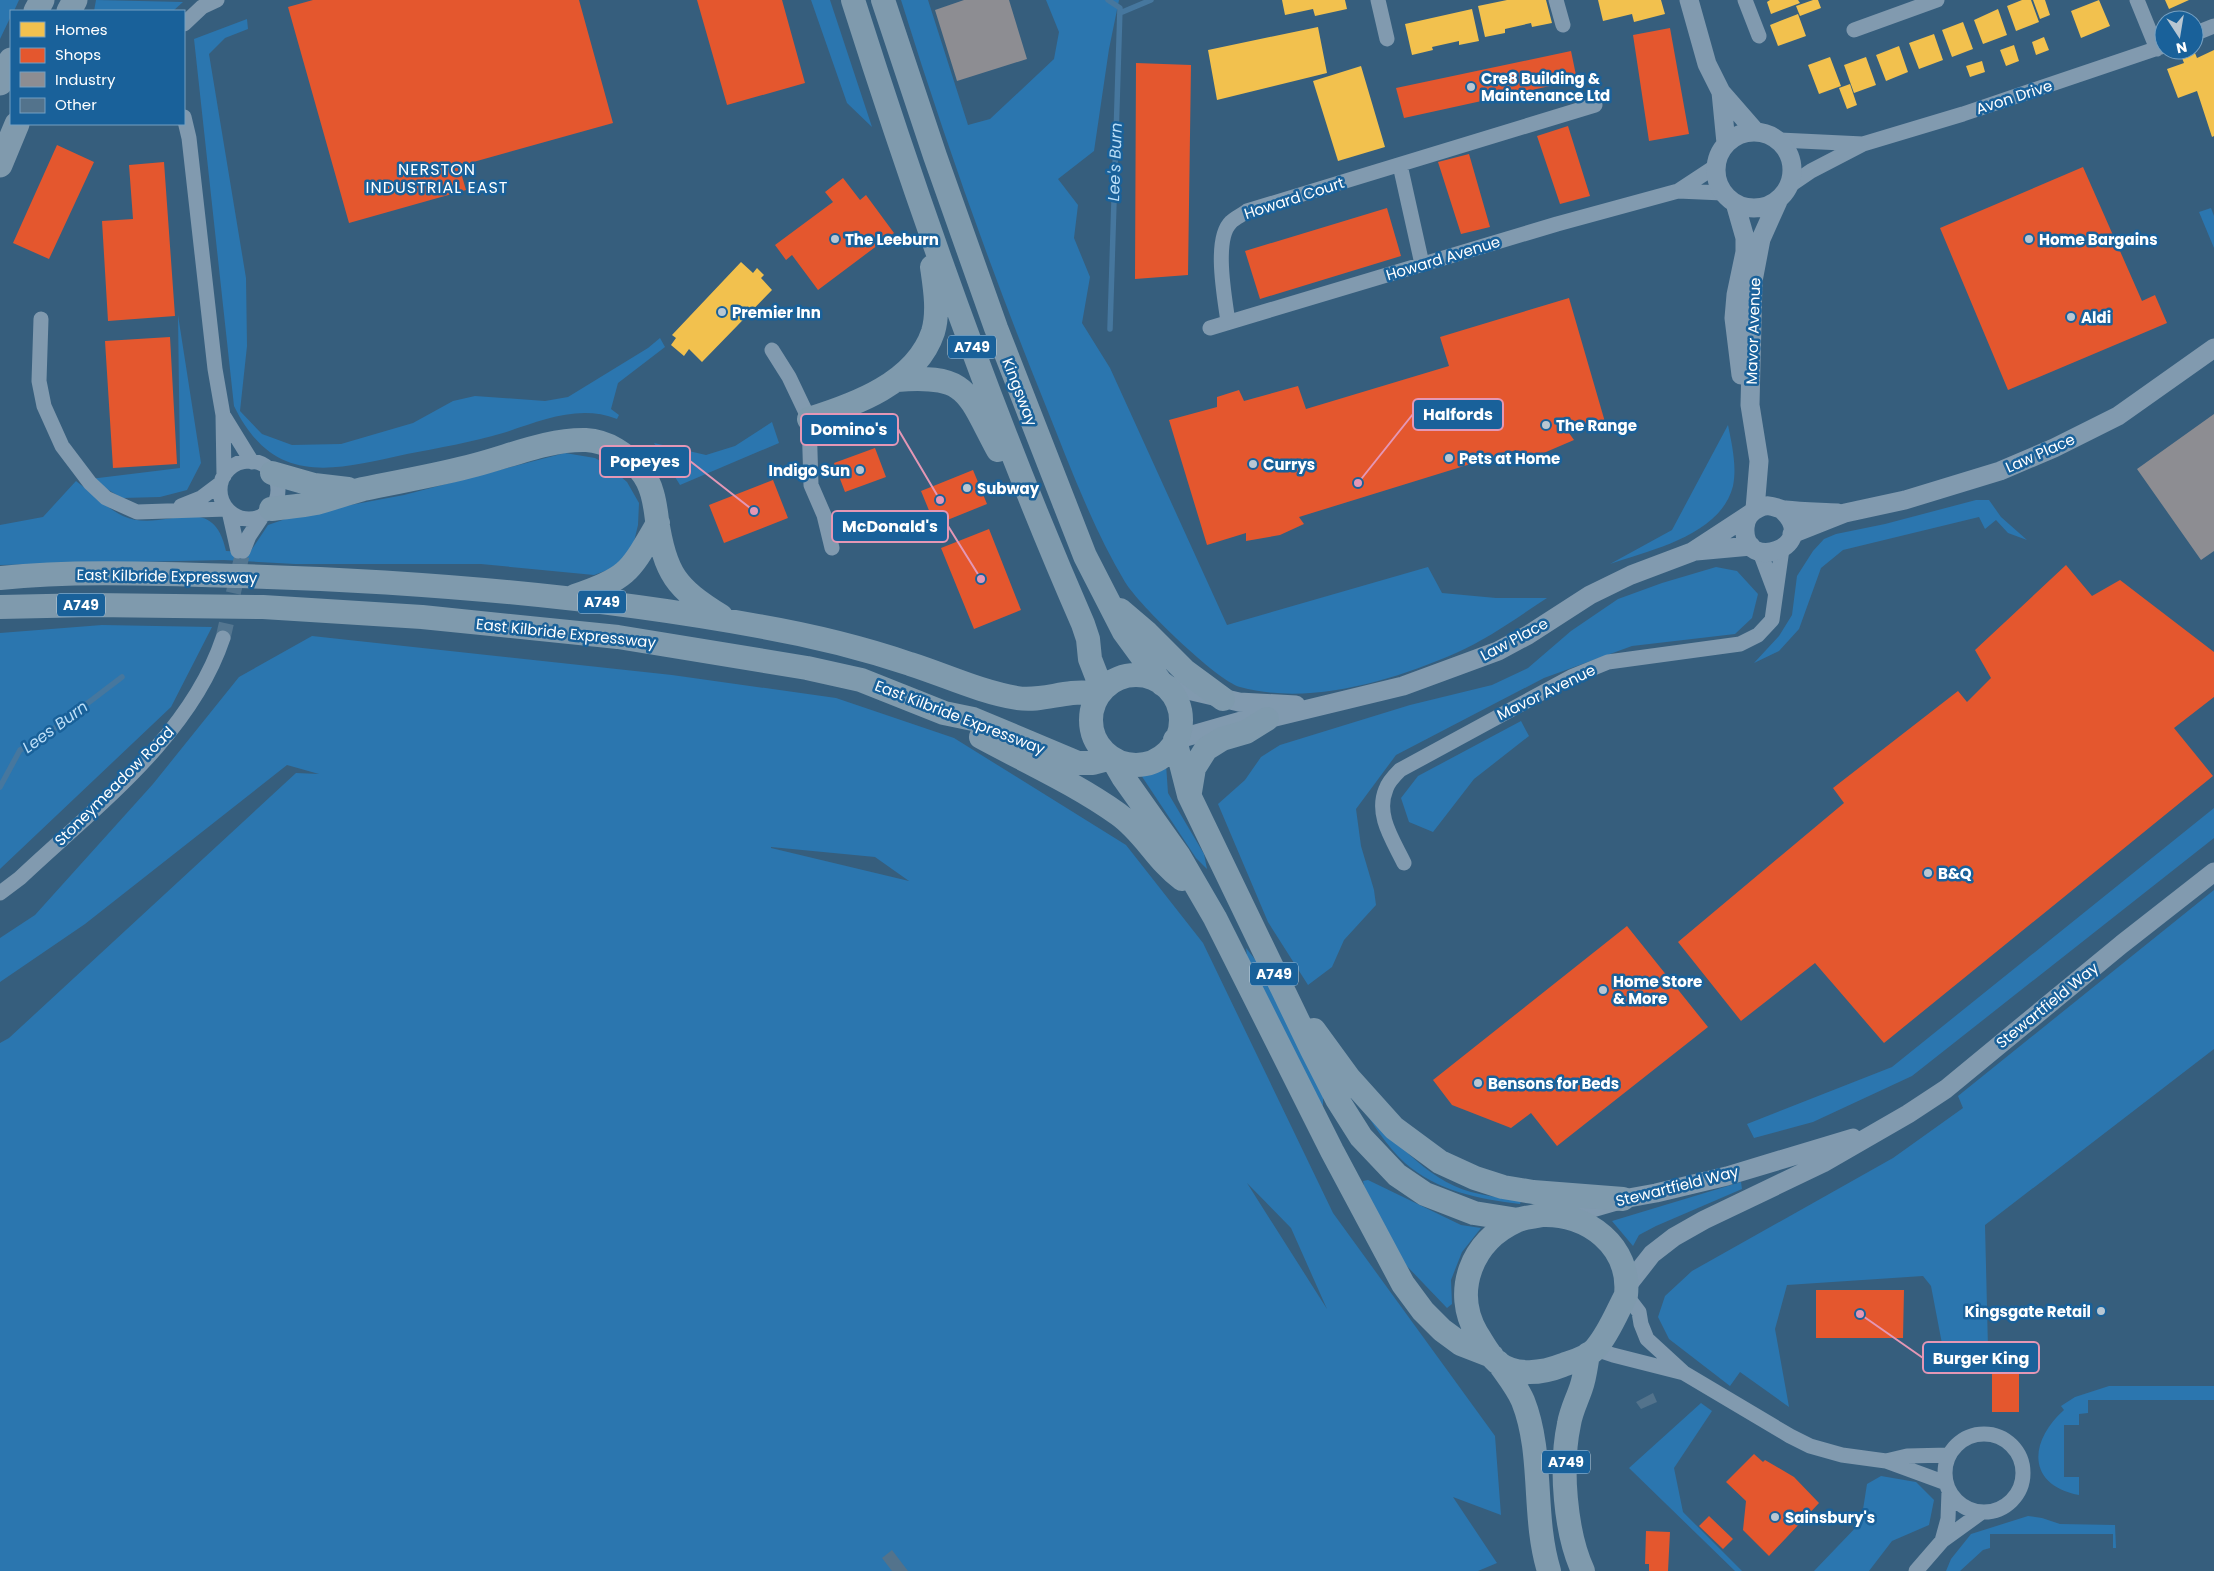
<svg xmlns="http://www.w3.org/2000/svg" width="2214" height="1571" font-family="Poppins,sans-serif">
<rect width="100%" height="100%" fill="#365e7d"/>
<path fill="#2b76af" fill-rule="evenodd" d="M0 0H19L14 11H11V16L0 39Z
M96 0 183 2 173 11H94Z
M811 0H830L872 127 847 103Z
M901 0H928L968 125 990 119 1054 59 1059 32 1046 0H1119L1109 49 1094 151 1058 179 1078 205 1074 238 1090 277 1082 323 1110 368 1227 625 1428 567 1442 593 1496 598H1547C1518 617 1488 639 1456 653 1392 681 1309 706 1240 687 1216 680 1139 605 1125 582 1091 525 1068 461 1043 399 990 268 943 135 901 0Z
M247 19 248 29 225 38 209 54 246 278 247 346 240 411 262 434 292 445 341 444 413 423 453 401 475 396 545 401 568 397 648 348 660 338 665 347 618 383 611 409 619 415 617 419C578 404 541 421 503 433 472 442 439 448 407 454 334 470 274 488 234 406L194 39Z
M2211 208 2214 216V248L2199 212Z
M178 315 201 463 187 490 160 497 122 498 90 479 180 468Z
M772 422 779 443 680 485 654 443 706 455 735 446Z
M1728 425C1732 445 1737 466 1733 486 1721 535 1651 550 1610 564L1672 530Z
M565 453 595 458 606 464 627 482 639 503 638 525 632 550 613 568 594 575 481 564H295L224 560 0 565V525L43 517 76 481C91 492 106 508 123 516 163 535 212 487 226 551L250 552 268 525 297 515 404 495Z
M1976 500H1989L2001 517 2027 540 2008 533 1996 520 1985 529 1979 517 1843 550 1821 568 1799 629 1779 651 1754 663 1779 636 1792 615 1797 576 1813 551 1824 539 1836 534 1885 524Z
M1716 567 1737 571 1758 594 1752 618 1735 634 1632 646 1544 678 1396 755 1356 809 1361 846 1374 890 1376 905 1344 940 1332 967 1308 985 1268 922 1218 804 1245 780 1261 757 1280 745 1410 705 1492 685 1528 668 1571 631 1618 599 1662 583Z
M102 625 212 627 171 707 0 869V633Z
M312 636 672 675 836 698 954 738 1126 845 1203 943 1333 1213 1495 1436 1501 1515 1453 1497 1497 1563 1478 1571H0V1043L9 1038 296 773 319 774 287 765 85 924 0 982V938L35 915 153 784 239 677ZM771 847 875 857 909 881 771 848ZM1247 1183 1291 1228 1327 1309Z
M1521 721 1529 736 1474 779 1433 832 1409 822 1401 798 1418 776Z
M1166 764 1168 793 1204 854 1207 869 1196 858 1139 772 1156 771Z
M2214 808V838L1912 1076 1813 1122 1754 1138 1747 1124 1892 1067Z
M2214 890V1049L1985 1225 1988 1348 1943 1349 1931 1286 1923 1276 1787 1285 1775 1329 1789 1407 1740 1372 1730 1386 1669 1339 1658 1317 1665 1296 1692 1271 1893 1158 1963 1108 1958 1096Z
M1246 948 1258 963 1323 1093V1106L1313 1091 1248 963Z
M1358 1101C1391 1135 1424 1179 1471 1192 1487 1196 1504 1198 1521 1201L1520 1204C1479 1199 1437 1191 1405 1163 1387 1147 1372 1122 1358 1101Z
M1368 1180 1461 1225 1481 1228 1462 1252 1451 1280 1452 1304 1447 1308 1402 1261 1365 1190 1363 1181Z
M1741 1182 1742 1189 1656 1226 1639 1235 1633 1246 1612 1221Z
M2109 1386H2214V1400H2088V1413L2079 1414V1425H2064V1477H2079V1495C2026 1485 2029 1441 2064 1410L2061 1406 2075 1397Z
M1701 1403 1712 1411 1674 1468 1683 1512 1742 1571H1735L1629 1468Z
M1881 1476 1916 1482 1934 1500 1929 1525 1892 1541 1869 1571H1814L1861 1522 1867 1484Z
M2028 1516 2042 1518 2060 1524 2115 1525 2116 1548H2113V1534H1990V1548L1983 1550 1960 1571H1946L1951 1559 1971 1534Z"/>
<path fill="#f2c14e" d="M1282 0H1345L1347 9 1315 16 1313 9 1285 15Z
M1507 0H1546L1552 23 1532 27 1531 23 1505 29V33L1485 37 1478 6Z
M1598 0H1661L1665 14 1634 22 1632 14 1603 21Z
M1770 0H1798L1800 3 1771 14 1767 2Z
M1813 0H1818L1821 8 1800 16 1796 6Z
M2022 0H2031L2039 22 2016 31 2007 6Z
M2033 0H2045L2050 15 2040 19Z
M2099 0 2110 26 2081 38 2071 11Z
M2165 0H2189L2169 9Z
M1472 9 1479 41 1459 45V41L1432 47 1433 50 1412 55 1405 24Z
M1998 9 2007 35 1983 44 1974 20Z
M1798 14 1806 36 1778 46 1770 25Z
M1963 22 1973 49 1952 57 1942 30Z
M1318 27 1327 73 1217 100 1208 50Z
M1934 34 1943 60 1919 69 1909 43Z
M2044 37 2049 50 2036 55 2032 42Z
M2014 45 2019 61 2006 66 2000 50Z
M1899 46 1908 72 1886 81 1876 55Z
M2214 50V136L2212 137 2197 91 2178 98 2167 69 2184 63 2182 58 2195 53 2197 58Z
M1830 57 1841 86 1819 94 1808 65Z
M1866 57 1876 85 1854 93 1844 65Z
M1982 61 1985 72 1970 77 1966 66Z
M1361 66 1385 147 1338 161 1313 81Z
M1850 84 1857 105 1847 109 1839 88Z
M741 262 753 273 757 268 764 275 761 278 772 290 702 362 689 349 684 356 671 345 676 338 672 335Z"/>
<path fill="#e4572e" d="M313 0H579L613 123 459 166 466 190 349 223 288 7Z
M697 0H782L805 83 727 105Z
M1670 28 1689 134 1649 141 1633 35Z
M1571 51 1577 80 1404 118 1396 88Z
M1136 63 1191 65 1188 275 1135 279Z
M1568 126 1590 196 1560 204 1537 136Z
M57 145 94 162 49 259 13 243Z
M1469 154 1490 227 1461 234 1438 162Z
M164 162 175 316 108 321 102 221 133 219 129 165Z
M2083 167 2142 301 2155 295 2167 323 2008 390 1940 228Z
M843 178 860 200 866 195 894 233 818 290 792 255 786 260 775 245 833 202 825 192Z
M1387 208 1401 256 1260 299 1245 251Z
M1569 298 1605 422 1569 433 1574 440 1546 452 1516 458V450L1299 517 1304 524 1280 535 1246 541V533L1207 545 1169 420 1217 407V397L1239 390 1244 401 1298 386 1306 409 1449 366 1440 337Z
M170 337 177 464 113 468 105 341Z
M875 448 886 477 845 492 834 463Z
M973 470 987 504 935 525 921 491Z
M773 480 788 518 724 543 709 505Z
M989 529 1021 610 974 629 941 548Z
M2066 565 2092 596 2120 580 2214 652V697L2174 728 2213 776 1884 1043 1815 963 1741 1021 1678 942 1844 803 1833 788 1958 691 1967 702 1991 678 1975 650Z
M1627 926 1708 1027 1557 1146 1531 1113 1511 1128 1452 1105 1433 1080Z
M1816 1290H1904L1903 1338H1816Z
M1992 1370H2019V1412H1992Z
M1754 1454 1763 1462 1765 1460 1794 1477 1819 1503 1769 1556 1743 1530 1746 1501 1726 1482Z
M1709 1516 1733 1539 1723 1549 1699 1526Z
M1646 1531 1670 1532 1668 1571H1649V1564H1645Z"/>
<path fill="#8d8d92" d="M964 0H1009L1027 59 957 81 935 10Z
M2214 414V551L2201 560 2137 469Z"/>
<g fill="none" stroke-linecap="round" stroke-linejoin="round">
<path stroke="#46779e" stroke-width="5.5" d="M1108 0 1120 8 1110 329
M1120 13 1151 0
M0 787 20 750 38 741 122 677"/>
</g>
<path fill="#53738c" d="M1653 1393 1657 1402 1641 1409 1636 1402Z
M892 1550 908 1571H892L882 1558Z"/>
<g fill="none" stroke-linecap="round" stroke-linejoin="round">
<path stroke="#547690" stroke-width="15" stroke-dasharray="15 8" stroke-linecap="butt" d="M223 638 243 551"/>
<path stroke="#819aaf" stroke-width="15" d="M1378 0 1387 39
M1556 0 1563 25
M1745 0 1759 36
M2137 0 2157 49
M184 24 202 7 217 0
M1854 30 1937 0
M2194 34 2214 26
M184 117 189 138 215 369 223 415 224 476
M1780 140 1863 144
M1400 165 1422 264
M1789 186 1811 171 1863 144 1963 114 2164 46
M1678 191 1716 166
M41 319 39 381 44 406 62 446 90 483 106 498 137 512 227 509
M1228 322C1225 299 1213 239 1231 222 1235 218 1242 215 1247 211L1595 105
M1210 328 1557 224 1678 191 1723 193
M772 350 789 377 809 419 811 485 824 515 832 548
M223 415 252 462
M220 490a29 29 0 1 1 58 0a29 29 0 1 1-58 0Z
M181 506 201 498 221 483
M229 511 238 551
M243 551 249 536 263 515
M1760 552 1775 592
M1404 863C1393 840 1375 815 1386 789 1388 782 1395 775 1400 770L1571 677 1608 662 1740 644 1758 635 1772 620 1782 549
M0 893 20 878C94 808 190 737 223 638
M1626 1295 1639 1312 1641 1324 1647 1339 1683 1372
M1595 1349 1613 1355 1684 1373 1790 1436 1810 1446 1842 1455 1886 1461 1946 1483
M1945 1473a39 39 0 1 1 78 0a39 39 0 1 1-78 0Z
M1886 1461 1907 1456 1949 1455
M1942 1541 1948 1519 1949 1491
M1916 1571 1942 1541 1982 1512"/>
<path stroke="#819aaf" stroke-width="19" d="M1689 0 1707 64 1721 92 1755 131
M1721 92 1726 143
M1716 170a38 38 0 1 1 76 0a38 38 0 1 1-76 0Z
M1735 203 1745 238V252L1736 295 1734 318 1741 375
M1755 509 1759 461 1750 405 1753 281 1761 239 1778 201
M1782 510C1822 546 1742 575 1745 528 1745 519 1751 511 1759 508 1769 503 1775 508 1785 510 1802 512 1820 512 1838 513
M1792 534 1845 513 1905 500 2000 471 2054 448 2118 416 2214 348
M1696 551 1751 546
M1162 684 1239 702 1296 705
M1175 740 1245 720 1267 719 1403 686 1498 651 1528 635 1590 595 1631 575 1692 552 1750 514
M1564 1216 1623 1199 1656 1193 1727 1176 1853 1138
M1627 1286 1652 1254 1674 1237 1704 1220 1823 1163 1908 1114 1946 1089 2122 944 2214 872"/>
<path stroke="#7f9aad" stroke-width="24" d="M853 0C920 211 994 420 1083 624L1088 639 1090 659 1102 690
M883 0 935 156 996 328 1085 556 1124 632 1162 684
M897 380C969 374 967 393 998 450
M809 419C854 405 916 383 933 332 939 312 935 288 932 267
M272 473 314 485 348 489
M271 509C286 507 301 506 316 503 332 499 347 493 363 489 401 481 438 475 475 465 510 456 549 439 586 440 607 441 627 454 641 471 652 484 655 503 657 520 665 574 676 588 721 616
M0 578C76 570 163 574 241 576 414 581 588 595 758 626 810 635 860 647 910 664 945 675 980 692 1017 698 1036 701 1053 695 1072 693 1081 692 1091 693 1100 693
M575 596C629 578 630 571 658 523
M0 607 93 605 263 607 422 617 618 637 807 668 861 680 944 713 973 719 1078 763H1093L1112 758
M1120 610 1147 633 1185 671 1223 699
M1091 720a45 45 0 1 1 90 0a45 45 0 1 1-90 0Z
M981 737C1027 762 1076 784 1118 814 1144 832 1157 861 1182 879
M1175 740 1189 795 1312 1050 1337 1099 1361 1137 1397 1175 1425 1194 1474 1213 1518 1220
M1112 758 1123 777 1179 856 1215 918 1332 1151 1403 1284 1423 1311 1442 1330 1461 1344 1492 1356
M1190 792 1194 768 1206 749 1222 739 1246 732 1267 719
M1314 1030 1349 1078 1394 1128 1440 1162 1475 1178 1503 1187 1533 1192 1623 1199
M1542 1215C1587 1213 1631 1246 1626 1295 1617 1312 1609 1333 1596 1348 1589 1357 1574 1361 1563 1365 1543 1373 1515 1377 1497 1362 1489 1355 1483 1343 1477 1334 1452 1291 1472 1241 1516 1221 1524 1217 1533 1217 1542 1215Z
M1498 1362C1507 1375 1517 1387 1523 1401 1544 1454 1532 1516 1549 1571
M1583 1571C1565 1532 1560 1466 1569 1424 1571 1411 1577 1400 1581 1388 1585 1377 1586 1365 1588 1354"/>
<path stroke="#809aad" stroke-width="25" d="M36 11 42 0
M69 11 75 0
M0 83 11 60
M0 165 17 124"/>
</g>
<g fill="#b9c7d2" stroke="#19619a" stroke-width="2">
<circle cx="1471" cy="87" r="5"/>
<circle cx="835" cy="239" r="5"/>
<circle cx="2029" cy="239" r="5"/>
<circle cx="722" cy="312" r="5"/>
<circle cx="2071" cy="317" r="5"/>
<circle cx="1546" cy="425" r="5"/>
<circle cx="1449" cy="458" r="5"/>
<circle cx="1253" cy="464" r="5"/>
<circle cx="860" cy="470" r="5"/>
<circle cx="967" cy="488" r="5"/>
<circle cx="1928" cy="873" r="5"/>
<circle cx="1603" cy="990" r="5"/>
<circle cx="1478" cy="1083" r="5"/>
<circle cx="2101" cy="1311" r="5"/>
<circle cx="1775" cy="1517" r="5"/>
</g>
<g text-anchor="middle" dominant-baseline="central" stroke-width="5" stroke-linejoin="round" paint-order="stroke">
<g fill="#19619a" stroke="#bad0e1" stroke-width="1">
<rect x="948" y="335.5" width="48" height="23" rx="4"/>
<rect x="578" y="590.5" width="48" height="23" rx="4"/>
<rect x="57" y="593.5" width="48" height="23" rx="4"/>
<rect x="1250" y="962.5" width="48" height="23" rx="4"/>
<rect x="1542" y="1450.5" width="48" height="23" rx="4"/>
</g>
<g font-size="14" font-weight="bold" fill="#fff">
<text x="972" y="347">A749</text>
<text x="602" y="602">A749</text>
<text x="81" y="605">A749</text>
<text x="1274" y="974">A749</text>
<text x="1566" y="1462">A749</text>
</g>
<g font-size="15" font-weight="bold" fill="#fff" stroke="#19619a" text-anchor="start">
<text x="1481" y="78">Cre8 Building &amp;<tspan x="1481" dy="17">Maintenance Ltd</tspan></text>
<text x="845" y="239">The Leeburn</text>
<text x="2039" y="239">Home Bargains</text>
<text x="732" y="312">Premier Inn</text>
<text x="2081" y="317">Aldi</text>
<text x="1556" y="425">The Range</text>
<text x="1459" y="458">Pets at Home</text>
<text x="1263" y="464">Currys</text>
<text x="850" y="470" text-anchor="end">Indigo Sun</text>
<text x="977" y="488">Subway</text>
<text x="1938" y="873">B&amp;Q</text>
<text x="1613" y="981">Home Store<tspan x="1613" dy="17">&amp; More</tspan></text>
<text x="1488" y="1083">Bensons for Beds</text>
<text x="2091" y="1311" text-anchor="end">Kingsgate Retail</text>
<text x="1785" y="1517">Sainsbury's</text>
</g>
<g font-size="15" fill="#fff" stroke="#19619a">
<text transform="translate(2014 97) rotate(-18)">Avon Drive</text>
<text transform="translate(1294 198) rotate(-18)">Howard Court</text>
<text transform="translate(1443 258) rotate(-17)">Howard Avenue</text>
<text transform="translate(1753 331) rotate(-88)">Mavor Avenue</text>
<text transform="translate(1020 392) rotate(69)">Kingsway</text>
<text transform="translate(2040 453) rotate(-24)">Law Place</text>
<text transform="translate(167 576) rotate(1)">East Kilbride Expressway</text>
<text transform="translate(566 633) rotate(6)">East Kilbride Expressway</text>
<text transform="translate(1514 639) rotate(-28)">Law Place</text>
<text transform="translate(1546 692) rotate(-26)">Mavor Avenue</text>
<text transform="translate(960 717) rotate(21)">East Kilbride Expressway</text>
<text transform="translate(114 786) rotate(-45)">Stoneymeadow Road</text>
<text transform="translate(2047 1005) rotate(-39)">Stewartfield Way</text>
<text transform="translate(1677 1186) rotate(-14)">Stewartfield Way</text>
</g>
<g font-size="16" font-style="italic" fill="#bcdff8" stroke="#19619a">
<text transform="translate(1115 162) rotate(-88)">Lee's Burn</text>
<text transform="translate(55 727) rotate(-36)">Lees Burn</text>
</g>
<g font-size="16" letter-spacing="1" fill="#fff" stroke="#19619a">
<text x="437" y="169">NERSTON<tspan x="437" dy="18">INDUSTRIAL EAST</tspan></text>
</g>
</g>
<path fill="none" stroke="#e497b5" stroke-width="2" d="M1358 483L1413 414M940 500L898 429M754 511L690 461M981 579L948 526M1860 1314L1923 1358"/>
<g fill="#e497b5" stroke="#19619a" stroke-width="2">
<circle cx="1358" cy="483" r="5"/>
<circle cx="940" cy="500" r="5"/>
<circle cx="754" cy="511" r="5"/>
<circle cx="981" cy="579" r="5"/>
<circle cx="1860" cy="1314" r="5"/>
</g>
<g fill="#19619a" stroke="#e497b5" stroke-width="2">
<rect x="1413" y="399" width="90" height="31" rx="5"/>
<rect x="801" y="414" width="97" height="31" rx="5"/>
<rect x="600" y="446" width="90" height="31" rx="5"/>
<rect x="832" y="511" width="116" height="31" rx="5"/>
<rect x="1923" y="1342" width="116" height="31" rx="5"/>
</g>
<g font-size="16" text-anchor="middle" font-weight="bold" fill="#fff">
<text x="1458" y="420">Halfords</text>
<text x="849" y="435">Domino's</text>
<text x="645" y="467">Popeyes</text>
<text x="890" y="532">McDonald's</text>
<text x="1981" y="1364">Burger King</text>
</g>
<rect x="10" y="10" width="175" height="115" fill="#19619a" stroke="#75a0c2"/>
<rect x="20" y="22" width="25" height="15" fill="#f2c14e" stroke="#75a0c2"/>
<text x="55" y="35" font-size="15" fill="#ffffff">Homes</text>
<rect x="20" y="48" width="25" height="15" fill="#e4572e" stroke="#75a0c2"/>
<text x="55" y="60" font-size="15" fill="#ffffff">Shops</text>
<rect x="20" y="72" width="25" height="15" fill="#8d8d92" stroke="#75a0c2"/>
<text x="55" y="85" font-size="15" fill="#ffffff">Industry</text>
<rect x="20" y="98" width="25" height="15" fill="#53738c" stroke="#75a0c2"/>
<text x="55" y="110" font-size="15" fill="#ffffff">Other</text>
<g transform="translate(2179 35) rotate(168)"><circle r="24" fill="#19619a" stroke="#75a0c2"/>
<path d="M0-4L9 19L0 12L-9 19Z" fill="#b9c7d2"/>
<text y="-8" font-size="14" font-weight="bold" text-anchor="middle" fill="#ffffff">N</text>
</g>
</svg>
